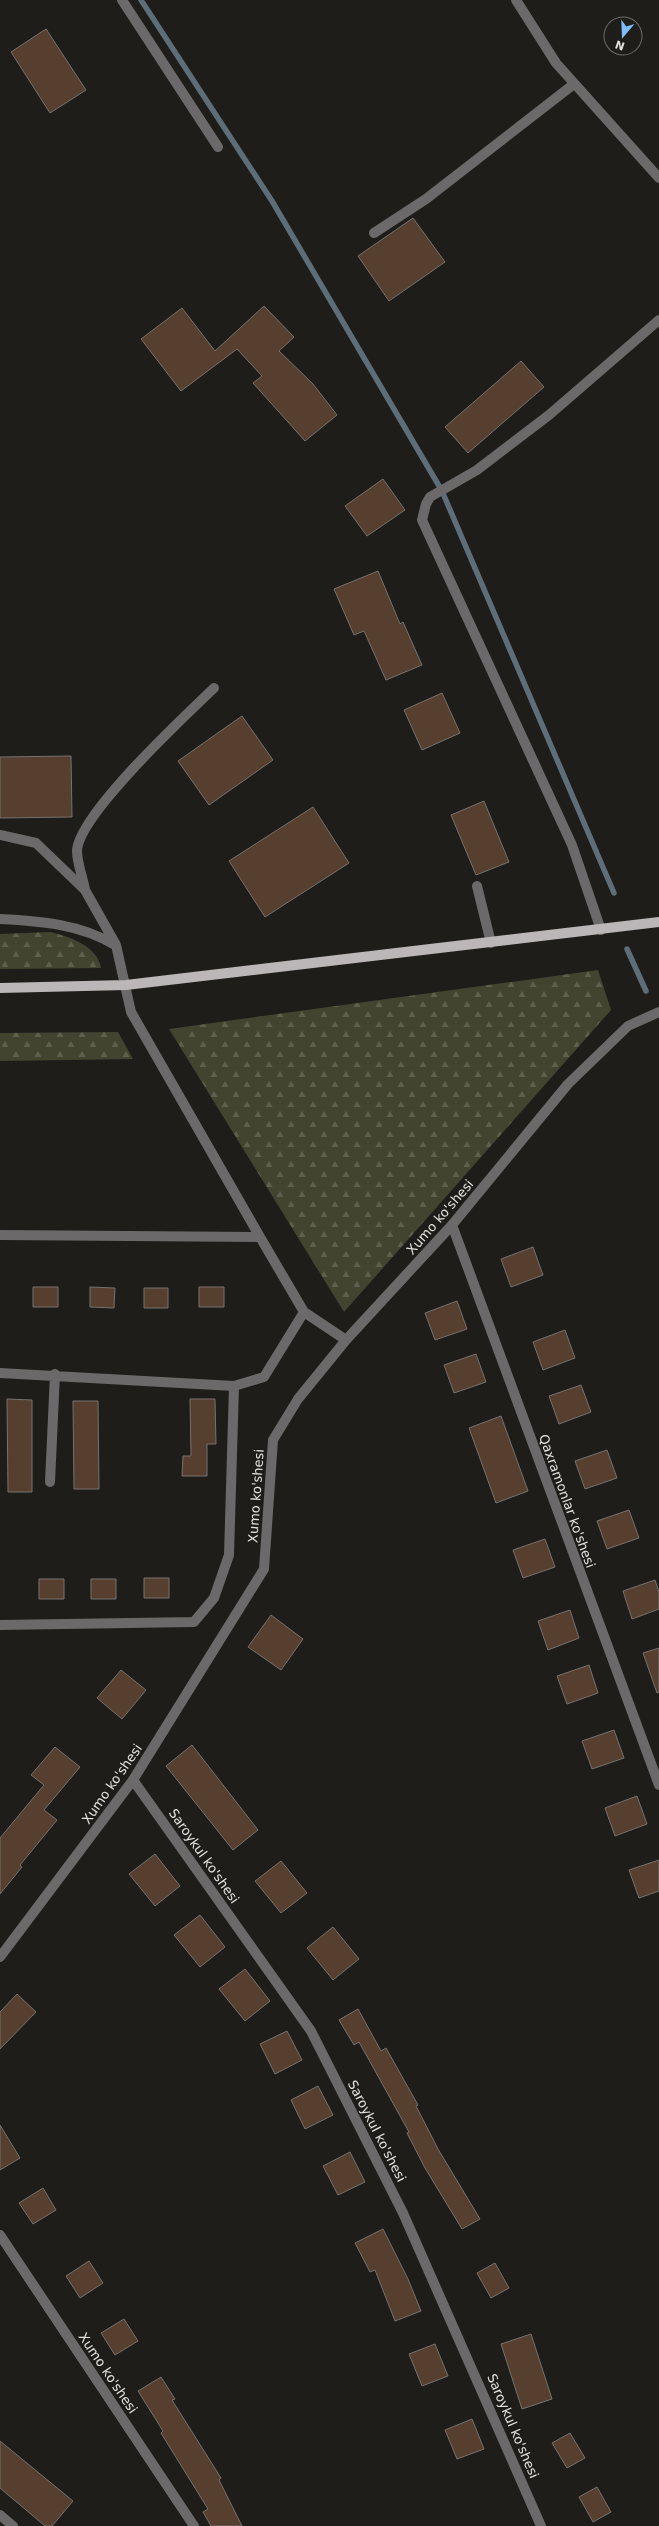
<svg xmlns="http://www.w3.org/2000/svg" width="659" height="2526" font-family="'DejaVu Sans',sans-serif">
<defs>
<pattern id="forest-firs" width="22" height="20" patternUnits="userSpaceOnUse"><rect width="22" height="20" fill="#43442f"/><path d="M5 1l3.5 6h-7zM16 11l3.5 6h-7z" fill="#5e5f4d"/></pattern>
</defs>
<rect width="100%" height="100%" fill="#1e1d1a"/>
<path fill="url(#forest-firs)" d="M50 932C68 936 98 946 101 968L0 969V934Z
M598 970 611 1010 344 1312 169 1029Z
M118 1032 133 1059 0 1061V1033Z"/>
<g fill="none" stroke-linecap="round" stroke-linejoin="round">
<path stroke="#5d6e78" stroke-width="5.5" d="M141 0 272 201 442 491 614 893
M627 949 646 991"/>
</g>
<path fill="#563f2f" stroke="#76726f" d="M46 29 86 90 50 113 11 52Z
M413 218 445 262 389 301 358 256Z
M264 306 294 337 279 351 313 384 337 415 305 441 253 383 262 376 237 349 181 391 141 339 182 308 215 351Z
M521 361 544 387 468 453 445 427Z
M383 479 405 510 367 536 345 506Z
M378 571 400 624 403 622 422 665 386 680 364 631 354 635 334 589Z
M442 693 460 733 422 750 404 710Z
M242 716 273 760 209 805 178 761Z
M71 756 72 817 0 818V757Z
M484 801 509 862 476 875 451 815Z
M313 807 349 863 265 917 229 861Z
M533 1247 543 1275 511 1287 501 1259Z
M33 1287H58V1307H33Z
M90 1287 115 1288 114 1308 90 1307Z
M199 1287H224V1307H199Z
M144 1288H168V1308H144Z
M457 1301 467 1329 435 1340 425 1313Z
M565 1330 575 1358 543 1370 533 1342Z
M476 1354 486 1382 454 1393 444 1365Z
M581 1385 591 1412 559 1424 549 1396Z
M7 1399 32 1400V1492H8Z
M190 1399H215L216 1444H207V1476H182L183 1456H191Z
M73 1401H98L99 1489H74Z
M501 1416 528 1491 496 1503 469 1428Z
M607 1450 617 1478 585 1489 575 1461Z
M629 1510 639 1538 607 1549 597 1521Z
M545 1539 555 1567 523 1578 513 1550Z
M144 1578H169V1598H144Z
M39 1579H64V1599H39Z
M91 1579H116V1599H91Z
M655 1580 659 1592V1609L632 1619 623 1591Z
M570 1610 579 1638 548 1650 538 1621Z
M271 1615 303 1639 281 1670 248 1647Z
M659 1648V1692L657 1693 643 1653Z
M589 1665 598 1693 567 1704 557 1676Z
M121 1670 146 1690 122 1719 97 1698Z
M614 1730 624 1758 592 1769 582 1741Z
M192 1745 258 1830 233 1850 166 1766Z
M55 1747 80 1767 44 1810 57 1820 20 1865 22 1867 0 1894V1838L44 1785 31 1775Z
M637 1796 647 1824 615 1836 605 1808Z
M155 1854 180 1886 155 1906 129 1874Z
M659 1860V1891L639 1898 629 1870Z
M281 1861 307 1893 281 1913 255 1881Z
M200 1915 225 1947 200 1967 174 1935Z
M333 1927 359 1959 333 1980 307 1948Z
M245 1969 270 2001 245 2021 219 1989Z
M17 1994 36 2012 0 2049V2012Z
M358 2009 381 2051 386 2048 418 2105 416 2106 438 2149 480 2219 462 2229 425 2168 407 2133 409 2132 359 2042 354 2045 339 2020Z
M287 2031 302 2060 275 2074 260 2044Z
M318 2086 333 2115 305 2129 291 2100Z
M0 2125 20 2158 0 2170Z
M350 2152 365 2182 338 2195 323 2166Z
M43 2188 56 2210 33 2224 19 2203Z
M383 2229 408 2279 421 2311 395 2321 375 2270 370 2272 355 2243Z
M89 2261 103 2283 80 2298 66 2276Z
M495 2263 509 2288 491 2298 477 2273Z
M124 2319 138 2341 115 2355 101 2333Z
M531 2334 552 2399 522 2409 501 2344Z
M435 2344 448 2376 422 2386 409 2354Z
M161 2377 175 2399 172 2400 221 2478 219 2480 242 2526H211L203 2512 208 2509 161 2433 163 2431 138 2391Z
M472 2419 484 2449 457 2459 445 2430Z
M570 2433 585 2458 567 2468 552 2443Z
M0 2441 73 2501 52 2526H45L0 2488Z
M597 2487 611 2512 593 2522 579 2497Z"/>
<g fill="none" stroke-linecap="round" stroke-linejoin="round">
<path stroke="#6b6969" stroke-width="10" d="M122 0 218 147
M516 0 556 63 659 178
M374 233 426 199 574 84
M0 835 36 843 85 890 116 945 131 1012 260 1237 304 1312 346 1340
M477 886 491 943
M85 890C83 878 77 863 77 851 78 815 185 716 214 688
M0 919C40 921 80 924 115 945
M601 930 572 845 422 520 426 504 430 497 477 470 549 415 659 320
M452 1225 659 1785
M0 1235 260 1237
M0 1373 234 1386 264 1377 304 1312
M50 1482 55 1374
M0 1625 194 1622 214 1598 229 1555 234 1386
M133 1780 311 2031 403 2213 541 2526
M0 1957 133 1780 264 1569 273 1440 298 1399 346 1340 452 1225 568 1084 628 1026 659 1012
M0 2235 194 2526
M0 2515 13 2526"/>
<path stroke="#bbb6b7" stroke-width="10" d="M0 988 126 985 659 922"/>
</g>
<g text-anchor="middle" dominant-baseline="central" stroke-width="3" stroke-linejoin="round" paint-order="stroke">
<g font-size="13" fill="#e3e3e0" stroke="#1e1d1a">
<text transform="translate(440 1217) rotate(-49)">Xumo ko'shesi</text>
<text transform="translate(256 1496) rotate(-86)">Xumo ko'shesi</text>
<text transform="translate(567 1501) rotate(70)">Qaxramonlar ko'shesi</text>
<text transform="translate(112 1784) rotate(-55)">Xumo ko'shesi</text>
<text transform="translate(204 1856) rotate(55)">Saroykul ko'shesi</text>
<text transform="translate(377 2131) rotate(63)">Saroykul ko'shesi</text>
<text transform="translate(108 2373) rotate(56)">Xumo ko'shesi</text>
<text transform="translate(513 2426) rotate(67)">Saroykul ko'shesi</text>
</g>
</g>
<g transform="translate(623 36) rotate(199)"><circle r="19" fill="#1e1d1a" stroke="#6d6c69"/>
<path d="M0-3L7 15L0 10L-7 15Z" fill="#7ebdf9"/>
<text y="-6" font-size="11" font-weight="bold" text-anchor="middle" fill="#e3e3e0">N</text>
</g>
</svg>
